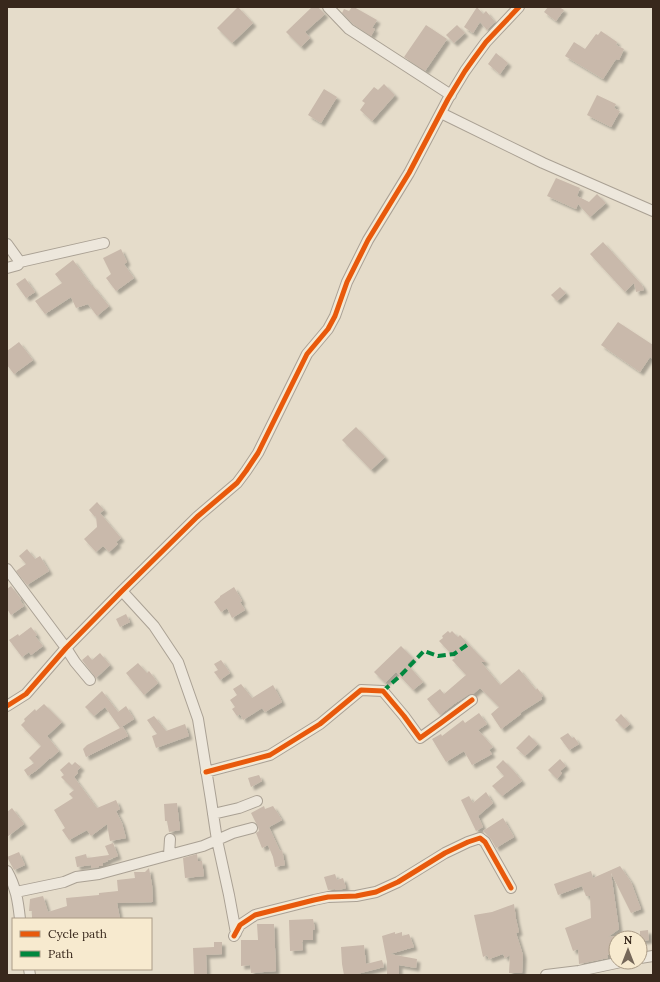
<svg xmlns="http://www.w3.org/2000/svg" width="660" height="982" font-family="Lora,serif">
<defs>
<filter id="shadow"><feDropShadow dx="3.5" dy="3.5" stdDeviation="1" flood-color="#0004"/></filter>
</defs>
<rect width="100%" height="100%" fill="#e5dcca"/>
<path fill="#c9b9ab" filter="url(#shadow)" d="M238 7 253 23 232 43 217 28Z
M312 7H318L325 14 305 32 310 38 301 47 286 32Z
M352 7H354L377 20 372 28 375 29 371 36 353 24 342 13 344 9 349 11Z
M477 7 483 14 486 11 495 22 487 30 480 22 473 33 464 27Z
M548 7H559L564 10 556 21 544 12Z
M426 25 447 39 425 71 404 57Z
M457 25 465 33 454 43 446 35Z
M601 31 617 42 616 45 624 49 619 60 616 59 603 79 565 56 574 42 585 49 596 34 598 35Z
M496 53 508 63 500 74 488 64Z
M384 84 395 95 372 121 360 110 365 103 362 101 374 87 378 90Z
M324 89 337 97 321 123 308 115Z
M597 95 616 104 614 108 620 111 611 127 587 115Z
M556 178 580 188 577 196 589 202 597 194 606 203 590 217 578 204 576 209 547 196Z
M603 242 642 285 644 290 636 292 634 283 625 292 590 254Z
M121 249 127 262 124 264 134 278 116 291 106 278 111 274 103 258Z
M73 260 92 286H93L109 306 97 316 88 304 76 308 71 297 45 314 35 301 62 283 55 274Z
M25 278 35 292 26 298 16 284Z
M560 287 566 293 557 301 551 295Z
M618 322 653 345V359L650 357 640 372 601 345Z
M19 342 33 360 14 374 7 365V351Z
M356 427 385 457 371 470 342 440Z
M97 502 104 510 100 513 121 538 116 542 118 544 109 552 103 546 96 552 84 539 97 527 96 516 95 517 89 510Z
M27 549 35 559 40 556 49 571 27 585 16 571 26 564 19 556Z
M11 586 21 599 20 600 24 606 11 615 7 609V589Z
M234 587 242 601 240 602 245 610 232 618 227 608 221 612 214 602 220 597V596Z
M126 614 130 622 120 627 116 619Z
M31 627 37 635 35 636 43 646 31 655 29 652 22 657 9 640 18 634 19 636Z
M448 631 450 633 452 631 458 637 460 635 475 651 486 662H481L500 685 519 669 536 690 537 688 543 696 541 697 542 699 520 713 521 714 501 729 491 714 499 707 480 688 473 694 468 695 454 704 440 715 427 699 440 689 444 694 466 675 452 660 455 658 439 641 443 638 442 636Z
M401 646 413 658 407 664 423 682 413 690 396 672 385 683 374 672Z
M100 653 110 665 96 678 82 660 88 655 92 660Z
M221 660 230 673 220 680 214 672 218 670 214 664Z
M138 663 147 673 149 671 158 683 144 695 126 673Z
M241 684 252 698 273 685 282 702 265 712 262 708 243 720 240 714 237 716 232 709 235 707 230 700 237 695 233 689Z
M102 691 118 712 126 706 134 719 120 728 123 727 128 736 86 757 83 749 87 745 120 728 105 707 94 716 85 707Z
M44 704 62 722 47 736 59 751 50 759V758L37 770 28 776 24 770 34 763 29 758 41 746 21 725 25 721 24 719 35 709 36 711Z
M479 713 487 724 478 730 493 747 489 750 492 754 472 765 464 751 446 762 432 739 441 734 442 736 463 720 465 723Z
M621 714 630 724 624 729 615 720Z
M154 716 166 731 185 724 189 736 156 748 152 736 157 734 147 720Z
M568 733 572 738 574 737 579 744 569 750 560 738Z
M529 735 538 744 525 756 516 748Z
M560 759 566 766 560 771 562 773 557 779 548 770Z
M503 760 513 770 522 781 502 796 492 786 504 776 496 767Z
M69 762 72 765 75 762 81 767 77 771 78 773 74 777 97 808 116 800 120 809 116 811 122 823 126 838 110 841 107 824 91 836 87 830 69 840 62 830 65 828 54 810 73 798 69 794 74 790 61 777 64 775 60 770Z
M259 775 262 781 251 787 248 778Z
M486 792 493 803 478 816 483 827 476 831 461 800 469 796 473 803Z
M177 803 180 830 169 832 167 821H165L164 804Z
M264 806 265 809 273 806 282 820 269 827 280 851 282 850 285 865 275 867 273 857 268 845 262 848 256 833 259 831 258 827 251 813Z
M12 808 24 824 7 837V812Z
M503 818 514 837 496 848 491 839 483 831Z
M113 843 118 856 108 860V861L103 863V866H99V867L91 868V865L77 867 75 857 86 854 87 858 109 855 105 846Z
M19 852 25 865 14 870 7 857Z
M197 854 198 861H202L204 876 185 878 183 858Z
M620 866 631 882 641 909 631 913 611 873 619 929 608 937 614 936 616 953 607 955 608 958 579 964 578 949 573 951 565 928 591 918 590 896H586L582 886 558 895 554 884 591 871 593 878Z
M149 868 152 885 153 902 117 903 120 919H32V911H29L30 899 43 896 48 912 67 906 66 898 99 895V893L118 891 117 880 135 878 134 872H145Z
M335 874 337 880 343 878 346 888 339 890H335V889L328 890 324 877Z
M514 904 516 919 519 932 516 933 523 955 522 973H509L510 955 505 958 503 954 489 959 487 955 483 957 474 915 492 912Z
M313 919 315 929 313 930V940H303V942H302L303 950 290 951 289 920Z
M257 924H274L276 971 251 973 250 965 241 966V940H258Z
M648 930 649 940 640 941V931Z
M395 932V934L402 932V936L409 934 414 947 390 954 417 959 416 968 399 965V975H387V962L382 936Z
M214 942H222V954L206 955 207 975H194L193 948 214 947Z
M364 945 366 964 382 960 384 967 357 974V975H344L342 964 341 947Z"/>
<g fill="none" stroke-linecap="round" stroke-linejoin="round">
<g stroke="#aaa194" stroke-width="12">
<path id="street" d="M328 7 349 29 451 95
M441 113 543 163 653 211
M7 244 20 262 18 265 7 268
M20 262 104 243
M7 569 66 648 75 662 90 680
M122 591 154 626 178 662 198 719 211 800 217 840 203 846 169 855
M7 706 26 694 66 648 122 591 197 517 237 483 246 471 258 453 307 354 328 329 335 316 347 282 368 240 409 173 448 99 465 71 475 57 486 42 519 7
M206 772 270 755 320 724 361 690 383 691 404 716 420 738 441 723 472 700
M213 814 239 808 257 801
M7 871C16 887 18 901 20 919
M16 892 64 882 76 877 99 874 169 855 170 839
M236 933 229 895 217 840 233 833 252 828
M234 936 240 925 255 915 314 900 328 897 356 896 376 892 398 882 445 853 468 842 480 838 485 842 511 888
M640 958 653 956
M29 969 30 975
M546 975 579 971 621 962"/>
</g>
<use href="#street" stroke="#ede7dc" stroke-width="10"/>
<path stroke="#00873e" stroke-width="4" stroke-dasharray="8 4" stroke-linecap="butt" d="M383 691 401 675 424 651 438 656 454 654 467 645"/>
<g stroke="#f7eacf" stroke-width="8">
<path id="cycleway" d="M7 706 26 694 66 648 122 591 197 517 237 483 246 471 258 453 307 354 328 329 335 316 347 282 368 240 409 173 448 99 465 71 475 57 486 42 519 7
M206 772 270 755 320 724 361 690 383 691 404 716 420 738 441 723 472 700
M234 936 240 925 255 915 314 900 328 897 356 896 376 892 398 882 445 853 468 842 480 838 485 842 511 888"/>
</g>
<use href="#cycleway" stroke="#e8590c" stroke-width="5"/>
</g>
<rect width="660" height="982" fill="none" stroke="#38281c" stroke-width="16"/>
<rect x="12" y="918" width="140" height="52" fill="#f7eacf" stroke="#ab9c87"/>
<rect x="20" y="931" width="20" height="6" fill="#e8590c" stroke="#ab9c87"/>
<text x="48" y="938" font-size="12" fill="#38281c">Cycle path</text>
<rect x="20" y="951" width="20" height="6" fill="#00873e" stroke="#ab9c87"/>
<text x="48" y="958" font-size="12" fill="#38281c">Path</text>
<g transform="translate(628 950)"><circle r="19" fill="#f7eacf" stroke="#ab9c87"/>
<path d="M0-3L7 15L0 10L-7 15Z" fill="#756759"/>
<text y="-6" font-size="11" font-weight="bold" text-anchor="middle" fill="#38281c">N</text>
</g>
</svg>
